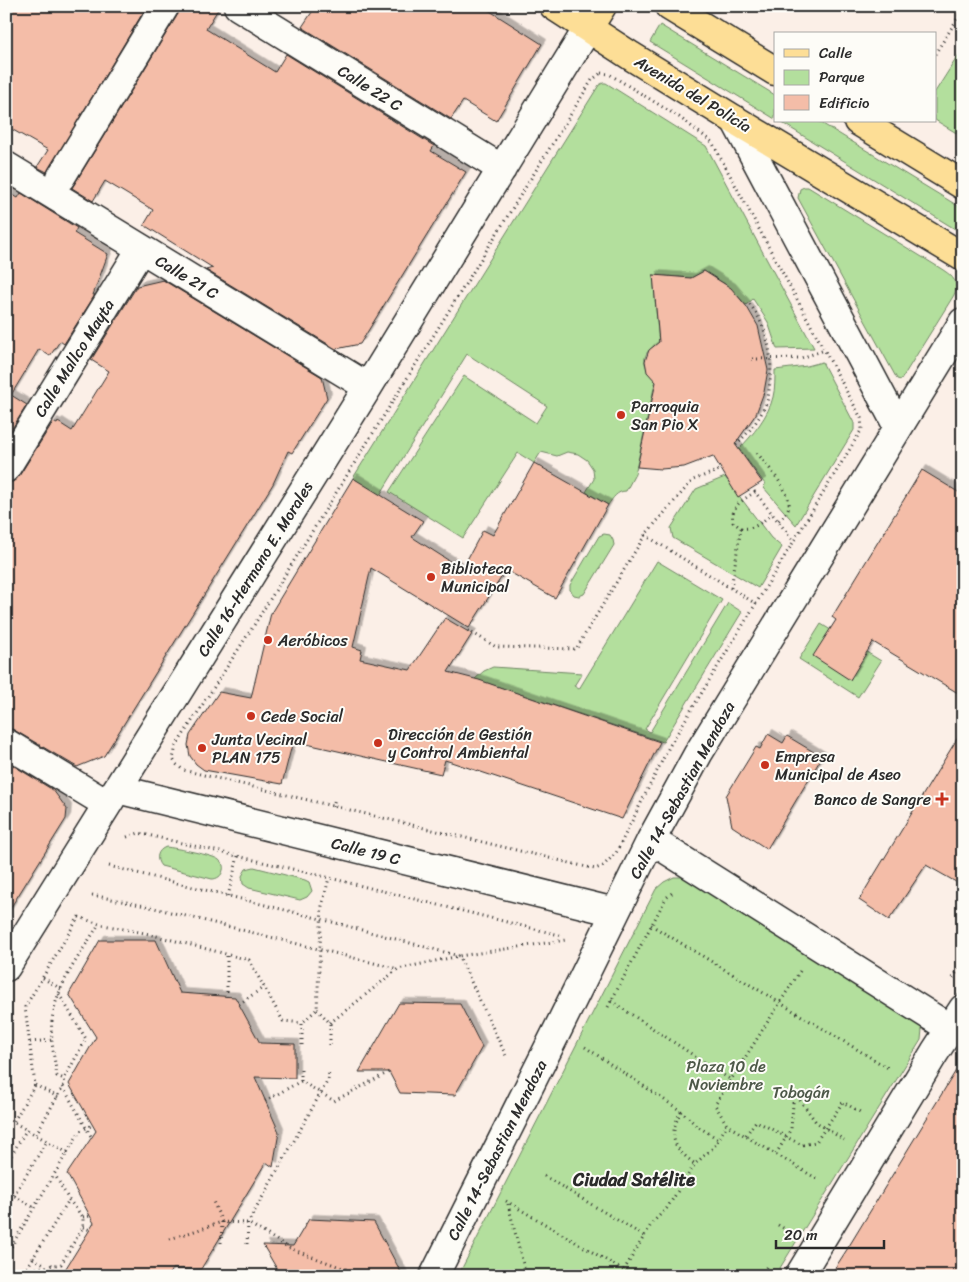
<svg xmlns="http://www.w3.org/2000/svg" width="969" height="1282" font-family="Sriracha,sans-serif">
<defs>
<filter id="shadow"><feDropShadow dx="4.5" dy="-4.5" stdDeviation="0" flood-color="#0004"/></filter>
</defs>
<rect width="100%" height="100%" fill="#fbefe7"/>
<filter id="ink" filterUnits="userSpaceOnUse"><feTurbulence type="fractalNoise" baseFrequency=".02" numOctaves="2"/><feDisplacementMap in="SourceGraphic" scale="10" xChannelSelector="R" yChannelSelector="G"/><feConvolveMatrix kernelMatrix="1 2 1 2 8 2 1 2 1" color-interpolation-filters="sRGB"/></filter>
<g filter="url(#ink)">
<path fill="#b3df9d" stroke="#6f8564" d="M660 25 775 95V119L650 42Z
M963 48V137L935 120V92Z
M603 83H606L706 146 814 348 777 349 768 322 753 299 746 305 734 292 726 299 725 284 704 271 691 278 653 275 659 344C639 352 642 368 656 379L635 474 626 491C617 491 613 498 608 505L586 492 594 479 593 469 587 460 578 454 567 452 557 456 541 452 534 463 518 453 463 538 389 492 464 376 536 423 547 406 467 354 380 495 353 478 599 85Z
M779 121H818L963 209V215L955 229Z
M804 187H808L940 268C951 275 960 281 954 295L901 380 897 379 798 198 800 189Z
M822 362 854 423V430L796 525 764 488 765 484 739 449C752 436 769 415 773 397 775 389 775 379 775 370L807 366Z
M725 477 771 538 782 547 758 588 673 538 671 528 696 489Z
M604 534 610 535 613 540 614 545 584 594 579 596 574 595 570 590V585L599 536Z
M657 561 722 600 645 729 650 732 728 603 742 612 663 742 475 679 484 671 493 667 582 673 574 686 579 689Z
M821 624 881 661 858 697 799 659Z
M166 847C175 848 214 855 219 860 223 863 224 867 223 870 222 876 217 879 212 879L161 866C155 859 157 850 166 847Z
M254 867 305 880 309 882 312 891 307 897 300 900 249 888 243 884 242 876 246 869Z
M674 877H684L693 880 920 1024 922 1029 921 1040 775 1276H458L656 889 664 882Z"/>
<path fill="#f4bda8" stroke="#2b2b2b" filter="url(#shadow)" d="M6 6H147L47 172 37 167 48 150 6 126Z
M181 6H220L206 29 275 72 286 54 434 146 431 151 466 172 360 344 336 349 206 270 213 268 144 225 153 210 105 181 93 201 72 188 178 14Z
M316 6H482L542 44 496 121 463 101 451 119 302 27Z
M6 191 18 198 21 193 77 228 74 233 108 254 93 295H95L64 344 60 341 50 356 39 349 11 395 27 405 6 438Z
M704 271 731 288 747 307 758 326 768 370 764 392 756 414 735 444 762 482 738 497 713 456 684 467 661 469 637 467 656 382 647 372 645 361 649 350 659 342 653 275 691 278Z
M163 280 322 377 327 398 292 453 288 451 273 484 104 756 77 767 14 730 6 727V484L14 481 19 476 53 422 57 424 58 422 72 431 109 371 91 360 137 286Z
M534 463 608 505 555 598 506 570 469 628 371 568 353 647 362 650 360 659 410 670 445 618 472 634 448 672 479 680 660 742 622 819 445 760 441 774 293 741 282 784 204 770 196 764 190 756 188 745 190 735 219 692 251 698 271 613 353 478 423 521 412 537 462 569 483 530 493 535Z
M922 470 963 495V696L873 642 850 680 813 656 836 620 832 617Z
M963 729V886L926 865 889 920 859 900Z
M768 734 783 743 787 736 822 757 767 849 732 826 726 796 756 747 760 749Z
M6 761 53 790 67 809 66 819 6 915Z
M100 940H156L180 993 235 997 260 1043 295 1044V1078L255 1077 279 1132 273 1167 266 1162 201 1269H172L168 1276H61L94 1223 67 1174 96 1131 69 1084 96 1037 69 994Z
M399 1003 460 1004 482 1047 455 1095 400 1093 389 1072H359Z
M963 1059V1276H830L846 1251Z
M309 1219 374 1222 403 1276H281L263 1245 293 1246Z"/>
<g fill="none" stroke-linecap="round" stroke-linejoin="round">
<g stroke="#2b2b2b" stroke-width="31">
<path id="minor" d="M238 6 502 169
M735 120 898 427
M6 166 368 387
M61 177 165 6
M6 468 141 249
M6 743 107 804
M117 789 615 912
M651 840 951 1029
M6 967 368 387 588 28
M434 1276 558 1029 651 840 698 754 963 322
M799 1276 935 1052 963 1009"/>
</g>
<g stroke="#2b2b2b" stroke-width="31">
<path id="major" d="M554 6 631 56 735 120 963 257
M669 6 775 71
M588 28 602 6
M858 121 963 185"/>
</g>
<path stroke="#2b2b2b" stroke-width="3" stroke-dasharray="1 4" stroke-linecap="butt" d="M935 54 963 10
M601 73 609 74 679 117 712 142 861 418 862 429 670 745 616 853 603 866 595 869 183 770 176 764 173 759 176 746 254 625 592 80Z
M752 359 801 358 822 351
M736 445C748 433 761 418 767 401 769 395 769 388 770 382 773 352 767 327 749 303
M757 453C766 464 791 492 789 506 787 514 782 517 777 522
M741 528C754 530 762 522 772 514
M645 535 753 602
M731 588 741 528 733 522C730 506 743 500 755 492L792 539
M468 630 496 647 576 649 645 535 693 480 722 469
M333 807 335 798
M127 837 139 833 318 875 563 936
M109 866 321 919 459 956 507 1058
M959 876 963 877
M92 895 150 907 398 969
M228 896 238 856
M79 917 99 924 149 934 249 960 283 1021 302 1023
M651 925 888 1068
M800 971 715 1105 727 1125 819 1180
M43 978 61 989
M953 978 963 962
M59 994 86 1039 64 1079
M227 997V954
M611 1001 731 1080
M239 1004 264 987
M608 1007 666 898 672 893
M317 1009 330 1023V1045
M330 1023 398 969 459 956 566 940
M30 1042 53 1040
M302 1045V1023L317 1009 322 906 329 878
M585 1047 681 1111 697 1126 718 1139
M301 1070V1081L334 1101 389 1072
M35 1085 58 1097
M63 1087 92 1138
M794 1092 816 1122 844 1140
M265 1101 301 1081
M681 1111C668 1137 672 1147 695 1164
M6 1118 68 1153
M14 1121 35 1085 25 1007 81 913
M36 1134 65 1083 64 1079 57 1076C54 1056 49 1033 53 1014 59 981 82 952 99 924
M746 1135 756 1121 802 1145 816 1142 843 1102 860 1112
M776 1154 791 1129 794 1092
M6 1164 27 1129
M544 1176 644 1236
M6 1191 35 1208
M506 1201 633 1276
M508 1204 526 1276
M6 1208 47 1141
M83 1217 90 1216
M778 1225 788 1231
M83 1227 90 1230
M170 1239 222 1222 212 1199
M221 1243 222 1222 248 1223 291 1249 359 1274 361 1276
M247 1244 248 1223 328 1080 329 1071
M6 1255 80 1131 93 1125
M33 1258 46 1265
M51 1264 57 1276
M26 1270 61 1264 83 1227V1217L69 1200 55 1175
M624 1270 652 1223 667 1208 695 1164 714 1147 727 1125
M6 1272 13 1276
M22 1276 69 1200
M220 1276V1270
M247 1276V1270
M760 1276 767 1266"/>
<use href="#minor" stroke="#fdfcf7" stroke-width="28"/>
<use href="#major" stroke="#fdde96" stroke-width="28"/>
</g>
</g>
<g fill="#c8321e" stroke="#fdfcf7" stroke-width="2">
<circle cx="621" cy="415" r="5"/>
<circle cx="431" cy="577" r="5"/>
<circle cx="268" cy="640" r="5"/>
<circle cx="251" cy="716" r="5"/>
<circle cx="378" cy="743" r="5"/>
<circle cx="202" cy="748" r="5"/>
<circle cx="765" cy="765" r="5"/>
<path d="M939.5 791.5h5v5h5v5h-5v5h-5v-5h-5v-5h5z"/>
</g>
<g text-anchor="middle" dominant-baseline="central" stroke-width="4" stroke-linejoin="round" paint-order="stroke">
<g font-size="16" fill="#2b2b2b" stroke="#fdfcf7">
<text transform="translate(370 88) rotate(32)">Calle 22 C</text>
<text transform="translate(693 94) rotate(31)">Avenida del Policía</text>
<text transform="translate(187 277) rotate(31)">Calle 21 C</text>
<text transform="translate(74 358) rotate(-58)">Calle Mallco Mayta</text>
<text transform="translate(255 569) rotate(-58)">Calle 16-Hermano E. Morales</text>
<text transform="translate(682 790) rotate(-61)">Calle 14-Sebastian Mendoza</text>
<text transform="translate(366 851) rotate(14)">Calle 19 C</text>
<text transform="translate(497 1150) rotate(-63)">Calle 14-Sebastian Mendoza</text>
</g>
<g font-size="16" fill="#2b2b2b" stroke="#fdfcf7" text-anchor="start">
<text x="631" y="406">Parroquia<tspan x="631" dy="18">San Pio X</tspan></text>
<text x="441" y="568">Biblioteca<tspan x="441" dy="18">Municipal</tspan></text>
<text x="278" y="640">Aeróbicos</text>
<text x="261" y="716">Cede Social</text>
<text x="388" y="734">Dirección de Gestión<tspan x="388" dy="18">y Control Ambiental</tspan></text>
<text x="212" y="739">Junta Vecinal<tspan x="212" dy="18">PLAN 175</tspan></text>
<text x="775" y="756">Empresa<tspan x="775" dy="18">Municipal de Aseo</tspan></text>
<text x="931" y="799" text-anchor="end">Banco de Sangre</text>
</g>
<g font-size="16" fill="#4d5848" stroke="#fdfcf7">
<text x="726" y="1066">Plaza 10 de<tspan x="726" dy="18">Noviembre</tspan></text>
<text x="801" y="1092">Tobogán</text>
</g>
<g font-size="18" font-weight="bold" fill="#2b2b2b" stroke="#fdfcf7">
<text x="634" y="1180">Ciudad Satélite</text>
</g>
</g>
<rect width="969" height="1282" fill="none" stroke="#fdfcf7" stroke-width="25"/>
<rect x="12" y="12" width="944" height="1257" fill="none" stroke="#2b2b2b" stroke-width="2" filter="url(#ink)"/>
<rect x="774" y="32" width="162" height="90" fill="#fdfcf7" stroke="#a9a8a5"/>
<rect x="784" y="49" width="25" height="8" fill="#fdde96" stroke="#a9a8a5"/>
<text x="819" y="58" font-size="15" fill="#2b2b2b">Calle</text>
<rect x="784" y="70" width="25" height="15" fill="#b3df9d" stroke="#a9a8a5"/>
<text x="819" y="82" font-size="15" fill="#2b2b2b">Parque</text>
<rect x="784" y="95" width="25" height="15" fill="#f4bda8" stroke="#a9a8a5"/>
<text x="819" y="108" font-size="15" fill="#2b2b2b">Edificio</text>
<path d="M776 1240v8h108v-8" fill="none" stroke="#2b2b2b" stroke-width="2.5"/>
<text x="784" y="1240" font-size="15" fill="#2b2b2b" stroke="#fdfcf7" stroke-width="4" paint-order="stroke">20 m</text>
</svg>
